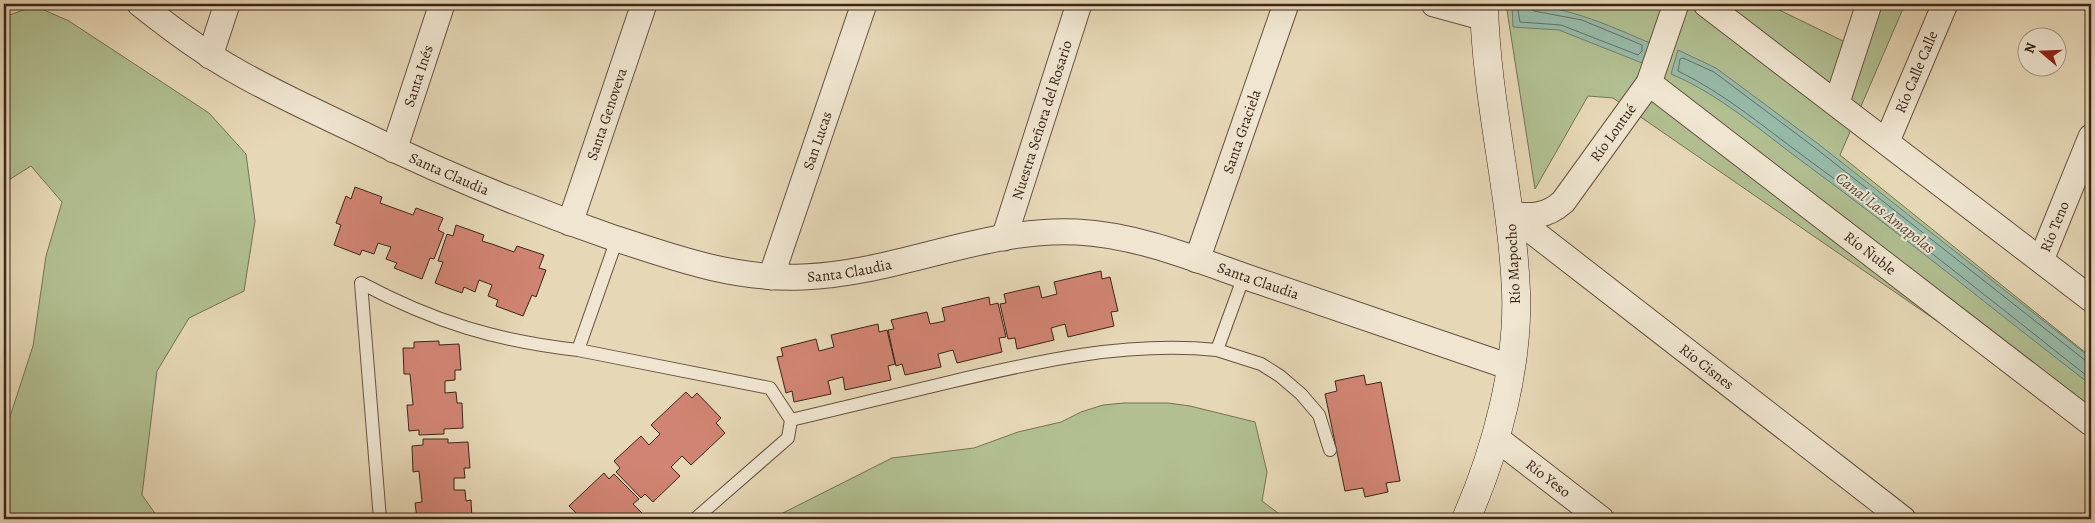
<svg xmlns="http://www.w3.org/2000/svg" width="2095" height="523" font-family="Alegreya,serif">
<rect width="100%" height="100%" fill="#e6d7b6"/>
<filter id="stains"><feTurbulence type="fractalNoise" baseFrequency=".004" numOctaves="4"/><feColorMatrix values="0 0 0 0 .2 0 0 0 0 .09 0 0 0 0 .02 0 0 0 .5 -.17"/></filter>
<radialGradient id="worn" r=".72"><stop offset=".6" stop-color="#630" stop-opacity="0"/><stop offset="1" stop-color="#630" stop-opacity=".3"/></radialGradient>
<path fill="#b1bf91" stroke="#767255" d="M1506 4H1767L1845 42 1857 4H1905L1840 155 2091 357V427L1613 98 1588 96 1535 189Z
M35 6 69 21 209 113 246 154 255 221 244 291 189 318 157 371 142 495 159 519H4V435L33 346 46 256 62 202 31 166 4 183V17Z
M1124 403H1168L1190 406 1255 422 1267 472 1262 501 1286 519H771L892 458 974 448 1018 432 1061 422 1081 412 1103 405Z"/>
<path fill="#97baa9" stroke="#727e6f" d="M1512 4C1563 4 1605 24 1650 43L1642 63 1559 30 1513 27Z
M1678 50 1716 68 1817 143 2091 358V385C1995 311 1901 234 1803 162 1761 131 1719 94 1671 74Z"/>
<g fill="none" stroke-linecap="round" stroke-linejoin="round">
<path stroke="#697061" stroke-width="1" d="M1517 4 1520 22 1561 25 1638 55 1642 51V45L1582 20 1534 11 1530 8V4
M2091 362 2086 361 1814 147 1714 72 1683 58 1680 59 1678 71C1724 93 1765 128 1806 158 1903 229 1997 305 2091 379"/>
</g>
<path fill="#d18473" stroke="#3b2519" d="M355 187 382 197 380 203 413 215 416 208 443 218 438 230 444 233 434 259 430 258 422 279 394 268 397 263 386 259 391 247 378 243 374 254 362 250 360 255 334 245 341 225 336 223 346 196 351 199Z
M456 225 484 235 482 241 492 244 514 252 517 246 544 255 539 268 546 270 536 297 532 295 523 316 496 306 498 300 488 296 492 285 479 280 475 292 464 287 462 293 435 283 443 262 438 261 447 234 453 236Z
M1101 271 1102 279 1110 277 1118 311 1111 312 1114 326 1068 337 1065 324 1051 328 1054 340 1017 349 1015 338 1008 339 1000 304 1006 303 1004 294 1039 286 1042 298 1057 294 1054 282Z
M989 297 990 305 998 303 1006 337 999 338 1002 352 957 363 953 350 938 354 941 367 905 375 902 364 896 366 888 330 894 329 891 320 927 312 930 324 945 321 942 308Z
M878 324 879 332 887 330 895 364 888 366 891 380 845 390 843 377 828 381 831 394 794 402 792 391 786 393 777 357 783 356 781 348 816 339 819 351 834 347 831 335Z
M439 341V345L459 344 461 370H455V380L445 381V393L456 392 457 403H462L463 428 444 429V434L419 435V430L409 431 407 405H413L410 374H404L403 348H414V342Z
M1364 375 1366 385 1381 382 1400 481 1386 483 1388 492 1365 497 1363 488 1345 491 1325 394 1337 391 1335 381Z
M686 392 692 398 697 393 721 418 716 423 725 433 691 465 682 456 671 467 680 476 653 502 645 494 641 498 616 472 620 468 614 461 641 436 649 445 660 434 651 425Z
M423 439H448V443L468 442 470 468H464L465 478H454V490H465L466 501 471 500 472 519H417L415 503 422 502 419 471 413 472 412 446 423 445Z
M604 473 609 479 614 474 639 499 633 504 643 514 637 519H574L578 515 569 506Z"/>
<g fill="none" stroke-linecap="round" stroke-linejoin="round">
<g stroke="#665240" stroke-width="14">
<path id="lane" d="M578 350 770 388 791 420 788 438 695 519
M1217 350 1261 364 1280 376 1301 394 1319 415 1330 450
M791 420C844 407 897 395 950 382 1039 361 1126 341 1217 350L1244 276
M380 519 361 283C434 322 497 341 578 350L617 239"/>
</g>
<g stroke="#665240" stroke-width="27">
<g id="street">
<path id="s1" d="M140 4C170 28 202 52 236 71 274 93 314 111 354 130 437 171 523 207 611 237 675 258 735 280 803 277 896 274 986 227 1077 232 1140 235 1202 262 1261 282 1344 310 1427 339 1510 367"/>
<path d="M1434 4 1485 18"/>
<path d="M1706 4 2091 299"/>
<path d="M210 56 227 4"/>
<path id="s2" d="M1649 83 2091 423"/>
<path d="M1837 102 1869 4"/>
<path id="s3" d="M1887 141 1945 4"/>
<path id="s4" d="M394 150 442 4"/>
<path id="s5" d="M1510 214 1903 519"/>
<path id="s6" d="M1510 214C1531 217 1546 217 1563 202L1649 83 1676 4"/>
<path id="s7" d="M570 223 644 4"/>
<path id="s8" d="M1004 238 1079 4"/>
<path id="s9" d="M1197 260 1286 4"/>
<path id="s10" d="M2041 260 2091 137"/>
<path id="s11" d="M771 277 864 4"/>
<path id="s12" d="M1496 438 1601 519"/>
</g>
</g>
<g stroke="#3b2519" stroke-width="29">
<path id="secondary" d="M1466 519C1496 451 1519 365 1516 291 1512 195 1486 100 1484 4"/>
</g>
<use href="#lane" stroke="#efe5d0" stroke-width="12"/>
<use href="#street" stroke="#efe5d0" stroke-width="25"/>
<use href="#secondary" stroke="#efe5d0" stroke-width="28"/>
</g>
<g text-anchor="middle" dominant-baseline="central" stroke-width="4" stroke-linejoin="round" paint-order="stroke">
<g font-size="15" fill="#3b2519" stroke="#efe5d0">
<text stroke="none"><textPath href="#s3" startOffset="75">Río Calle Calle</textPath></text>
<text stroke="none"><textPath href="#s4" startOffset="78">Santa Inés</textPath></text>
<text stroke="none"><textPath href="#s7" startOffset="115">Santa Genoveva</textPath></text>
<text stroke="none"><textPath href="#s8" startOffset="124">Nuestra Señora del Rosario</textPath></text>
<text stroke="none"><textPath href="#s9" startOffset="136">Santa Graciela</textPath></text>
<text stroke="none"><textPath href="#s6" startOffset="142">Río Lontué</textPath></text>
<text stroke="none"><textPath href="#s11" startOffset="144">San Lucas</textPath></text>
<text stroke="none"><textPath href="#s1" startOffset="354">Santa Claudia</textPath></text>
<text stroke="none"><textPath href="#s10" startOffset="36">Río Teno</textPath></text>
<text stroke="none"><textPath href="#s2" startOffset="279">Río Ñuble</textPath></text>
<text transform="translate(1513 264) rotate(-93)">Río Mapocho</text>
<text stroke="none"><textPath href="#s1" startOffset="772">Santa Claudia</textPath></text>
<text stroke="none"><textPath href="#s1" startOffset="1192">Santa Claudia</textPath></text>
<text stroke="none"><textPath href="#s5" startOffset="249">Río Cisnes</textPath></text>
<text stroke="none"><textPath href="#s12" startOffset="66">Río Yeso</textPath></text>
</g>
<g font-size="16" font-style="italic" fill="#524a3d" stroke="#efe5d0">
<text transform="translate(1885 213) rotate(38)">Canal Las Amapolas</text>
</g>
</g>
<rect width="2095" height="523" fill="none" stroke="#e6d7b6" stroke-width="20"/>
<rect x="5" y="5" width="2085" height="513" fill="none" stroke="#3b2519" stroke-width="2.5"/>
<rect x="10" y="10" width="2075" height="503" fill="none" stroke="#3b2519"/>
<g transform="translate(2042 52) rotate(289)"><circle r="24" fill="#efe5d0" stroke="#a79887"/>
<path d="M0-4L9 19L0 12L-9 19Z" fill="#8f2418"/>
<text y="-8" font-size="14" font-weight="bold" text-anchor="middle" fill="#3b2519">N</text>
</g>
<rect width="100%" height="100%" filter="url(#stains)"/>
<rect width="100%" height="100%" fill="url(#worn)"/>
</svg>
